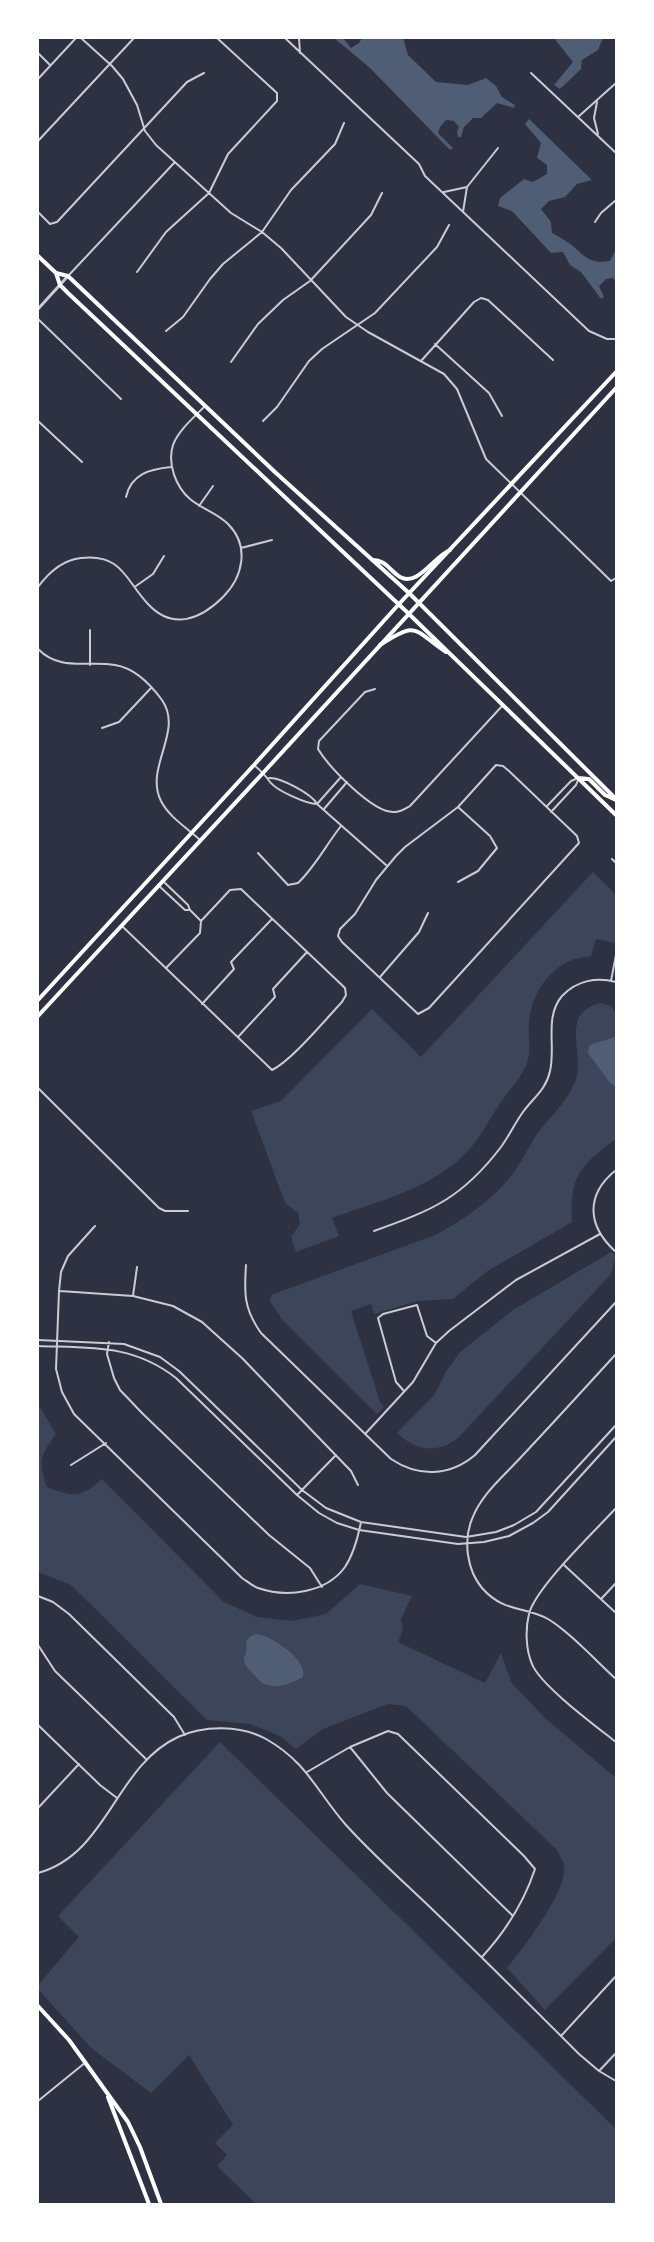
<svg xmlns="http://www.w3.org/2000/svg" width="654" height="2242" font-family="Raleway,sans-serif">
<rect width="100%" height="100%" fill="#2d3142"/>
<path fill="#3c4559" d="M593 872 616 895V943L596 939 591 956C555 958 531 990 529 1024 528 1035 531 1049 528 1060 523 1077 510 1088 501 1102 489 1119 481 1137 467 1152 431 1189 379 1201 332 1218L339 1236 296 1252 291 1237 300 1224 298 1213 285 1203 251 1111 281 1101 372 1009 421 1057Z
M600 1003 611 1006 616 1014V1139C581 1165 569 1176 572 1222L486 1272 453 1299 417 1301 374 1314 371 1304 351 1311 380 1402 384 1407 377 1414 283 1321 270 1301 271 1295 435 1235C465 1219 497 1197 516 1169 525 1156 531 1142 540 1130 553 1114 567 1101 575 1082 586 1053 558 1014 600 1003Z
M611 1252 616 1256 611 1274 458 1438C437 1454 416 1451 397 1433L435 1394 445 1373 460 1352 513 1310Z
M38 1404 56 1434C40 1456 38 1461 47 1487 73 1497 81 1498 102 1479L224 1602 257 1617 292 1621 326 1614 360 1584 412 1596 401 1619 403 1630 398 1642 485 1683 501 1653 511 1682 545 1718 616 1778V1938L545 2010 507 1968C523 1948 567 1892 564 1867 564 1862 559 1855 557 1850L406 1706 388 1704 323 1729 296 1749 280 1736 250 1724 207 1720 71 1585 38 1572Z
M220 1742 616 2129V2204H256L217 2166 227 2155 215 2143 233 2125 189 2055 151 2093 91 2048 38 1989V1985L79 1937 58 1916Z"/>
<path fill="#4f5d75" d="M334 38H343L351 48 359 43 362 38H403L408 55 436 82 468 85 486 78 496 86 502 97 515 105 514 108 497 103 481 118H473L464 127 461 137H458L457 132 459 127 454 121 446 120 440 127 438 133 453 148 450 150 369 67Z
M554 38H603L598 50 582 60 581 69 560 89 554 85 573 62Z
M529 119 592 180 577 184 565 197 549 201 541 209 551 222 552 233C559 237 567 241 573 246 586 258 591 264 610 261L616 249V282L613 278 606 279 599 286 604 297 601 299 581 272 570 265 563 252 551 253 512 211 498 206 500 198 524 179 533 182 547 174V165L537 158 541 143 525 124Z
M616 1036V1087L610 1083 588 1053 589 1046C597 1041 607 1041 616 1036Z
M256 1634C271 1635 308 1660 303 1677 288 1685 269 1693 256 1677 251 1671 243 1666 244 1657 245 1656 246 1654 246 1653 247 1644 243 1638 256 1634Z"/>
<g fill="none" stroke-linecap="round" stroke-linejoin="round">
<path stroke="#caccd0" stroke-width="2" d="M81 38 112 66 123 79 137 105 145 131 156 145 231 213 262 232 281 248 346 317 368 332 444 374 457 389 486 459 611 581 616 578
M285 38 419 164 425 176 589 331 607 339H616
M299 38 300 53
M38 53 50 65
M531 73 616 153
M38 79 76 38
M597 102 594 118 598 134
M578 117 616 83
M38 141 134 38
M444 192 467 187
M38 212 50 224 57 222 187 82 204 73
M463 212 467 187 498 148
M595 222 601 213 616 200
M137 272 166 232 209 193 228 154 277 101V93L217 38
M68 276 175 162
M38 319 121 399
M166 331 183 317 210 279 223 264 262 232 291 190 335 144 344 123
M435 344 489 393 502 416
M421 361 474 302 481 298 488 300 553 360
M231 362 258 324 283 300 310 281 371 215 382 193
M38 421 82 462
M263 421 277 407 309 361 322 349 375 313 437 247 449 225
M126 497C131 474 150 469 171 467
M199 506 213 486
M241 548 272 540
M136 586 153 574 164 556
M38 587C49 572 62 560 81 558 122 553 126 581 148 604 173 631 201 619 223 597 243 577 250 546 228 524 217 513 202 509 190 499 176 487 167 464 173 445 178 431 194 417 205 406
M90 630V665
M38 649C61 672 87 660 115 665 134 668 151 685 162 700 184 732 144 767 161 801 169 817 187 828 200 840
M375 689 365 692 319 741 318 749C329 767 372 812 393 812 399 813 405 809 410 806L503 705
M102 728 119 722 151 688
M254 765C261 771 266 776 270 782 277 791 307 804 317 804
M496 765 503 766 509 771 577 836 579 843 429 1008 418 1014 342 942 338 936 340 929 355 914 376 880 396 856 405 847 458 807Z
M269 778C280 777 312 794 317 804L386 865
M317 804 341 777
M547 806 571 781 578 778
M324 809 347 782
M551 812 576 785 578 780
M258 853 288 885 298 883C315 867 326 845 341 826
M612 859 616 863
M164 882 188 905 190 910 201 921
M458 882 478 871 497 848 490 836 458 807
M158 885 185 910H190
M123 927 272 1070C292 1060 325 1020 342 1002L346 995 345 988 241 889 230 890 201 921 200 933 167 967
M380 977 419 932 428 913
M611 981 616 955
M202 1004 234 969 231 962 272 919
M238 1037 275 997 273 989 307 952
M38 1088 159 1208 165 1211H188
M616 1170C585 1195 587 1226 616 1252
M95 1226 68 1256 61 1272 59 1291 56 1369 62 1392 74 1414 242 1578C247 1581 252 1586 258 1588 287 1598 326 1593 345 1567 353 1555 358 1537 361 1522
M374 1231C433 1210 462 1198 501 1147 509 1136 515 1123 523 1112 533 1098 546 1090 550 1071 556 1047 544 1017 562 996 577 980 597 977 616 982
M246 1265C244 1294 244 1309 261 1333L391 1459C418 1477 449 1477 475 1455L616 1302
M60 1291 133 1296 173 1306 202 1322 242 1358 351 1471 358 1485
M133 1296 137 1267
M38 1340 124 1344 160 1357 179 1371 302 1490 326 1508 361 1522 466 1537 496 1532 514 1525 536 1512 616 1425
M109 1342 107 1354 114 1378 120 1390 143 1414 269 1535 310 1568 322 1587
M38 1346C90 1348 133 1344 176 1378L297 1495 319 1513 337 1523 359 1530 458 1544 484 1542 509 1536 533 1523 548 1512 616 1437
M616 1354C585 1388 554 1422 523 1455 505 1475 481 1494 472 1519 463 1541 467 1570 482 1588 504 1613 525 1606 548 1619 570 1632 596 1661 616 1679
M404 1391 396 1382 378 1318 383 1314 417 1305 427 1336 436 1343
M366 1433 413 1382 436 1343 449 1331 516 1280 600 1234
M71 1465 106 1443
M297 1495 336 1455
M616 1508C596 1530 535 1588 529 1614 525 1630 526 1650 532 1664 540 1685 597 1727 616 1742
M564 1565 616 1613
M38 1596 53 1602 69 1614 174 1717 185 1735
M602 1598 616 1583
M38 1645 55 1671 146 1759
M38 1725 100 1785 117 1798
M350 1747 387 1793 512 1915
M307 1772 350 1747 388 1731 398 1734 524 1856 535 1869C524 1902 505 1932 482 1957
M38 1808 79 1764
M38 1873C108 1854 115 1766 178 1737 204 1725 241 1725 266 1739 307 1762 317 1792 346 1825 373 1855 404 1882 434 1911 483 1958 531 2006 579 2054L599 2071 616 2081
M561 2036 616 1976
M600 2070 616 2053
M38 2101 86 2062"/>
<path stroke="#caccd0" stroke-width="3" d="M38 309 68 276"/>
<path stroke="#fff" stroke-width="4" d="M38 1000 254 765 399 604 616 372
M38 1016 263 773 616 388
M38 2006 69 2040 128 2122 140 2147 161 2204
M108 2097 149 2204"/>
<path stroke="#fff" stroke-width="4" d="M38 256 56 273 60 285 69 294 409 614 616 815
M56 273 68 276 276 473 409 593 616 799
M372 560C386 560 389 570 400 577 418 587 433 557 450 550
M380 645C419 620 413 630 446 652
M578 778 589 779 605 795 616 800"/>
</g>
<rect width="654" height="2242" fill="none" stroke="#ffffff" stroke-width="78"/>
</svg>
